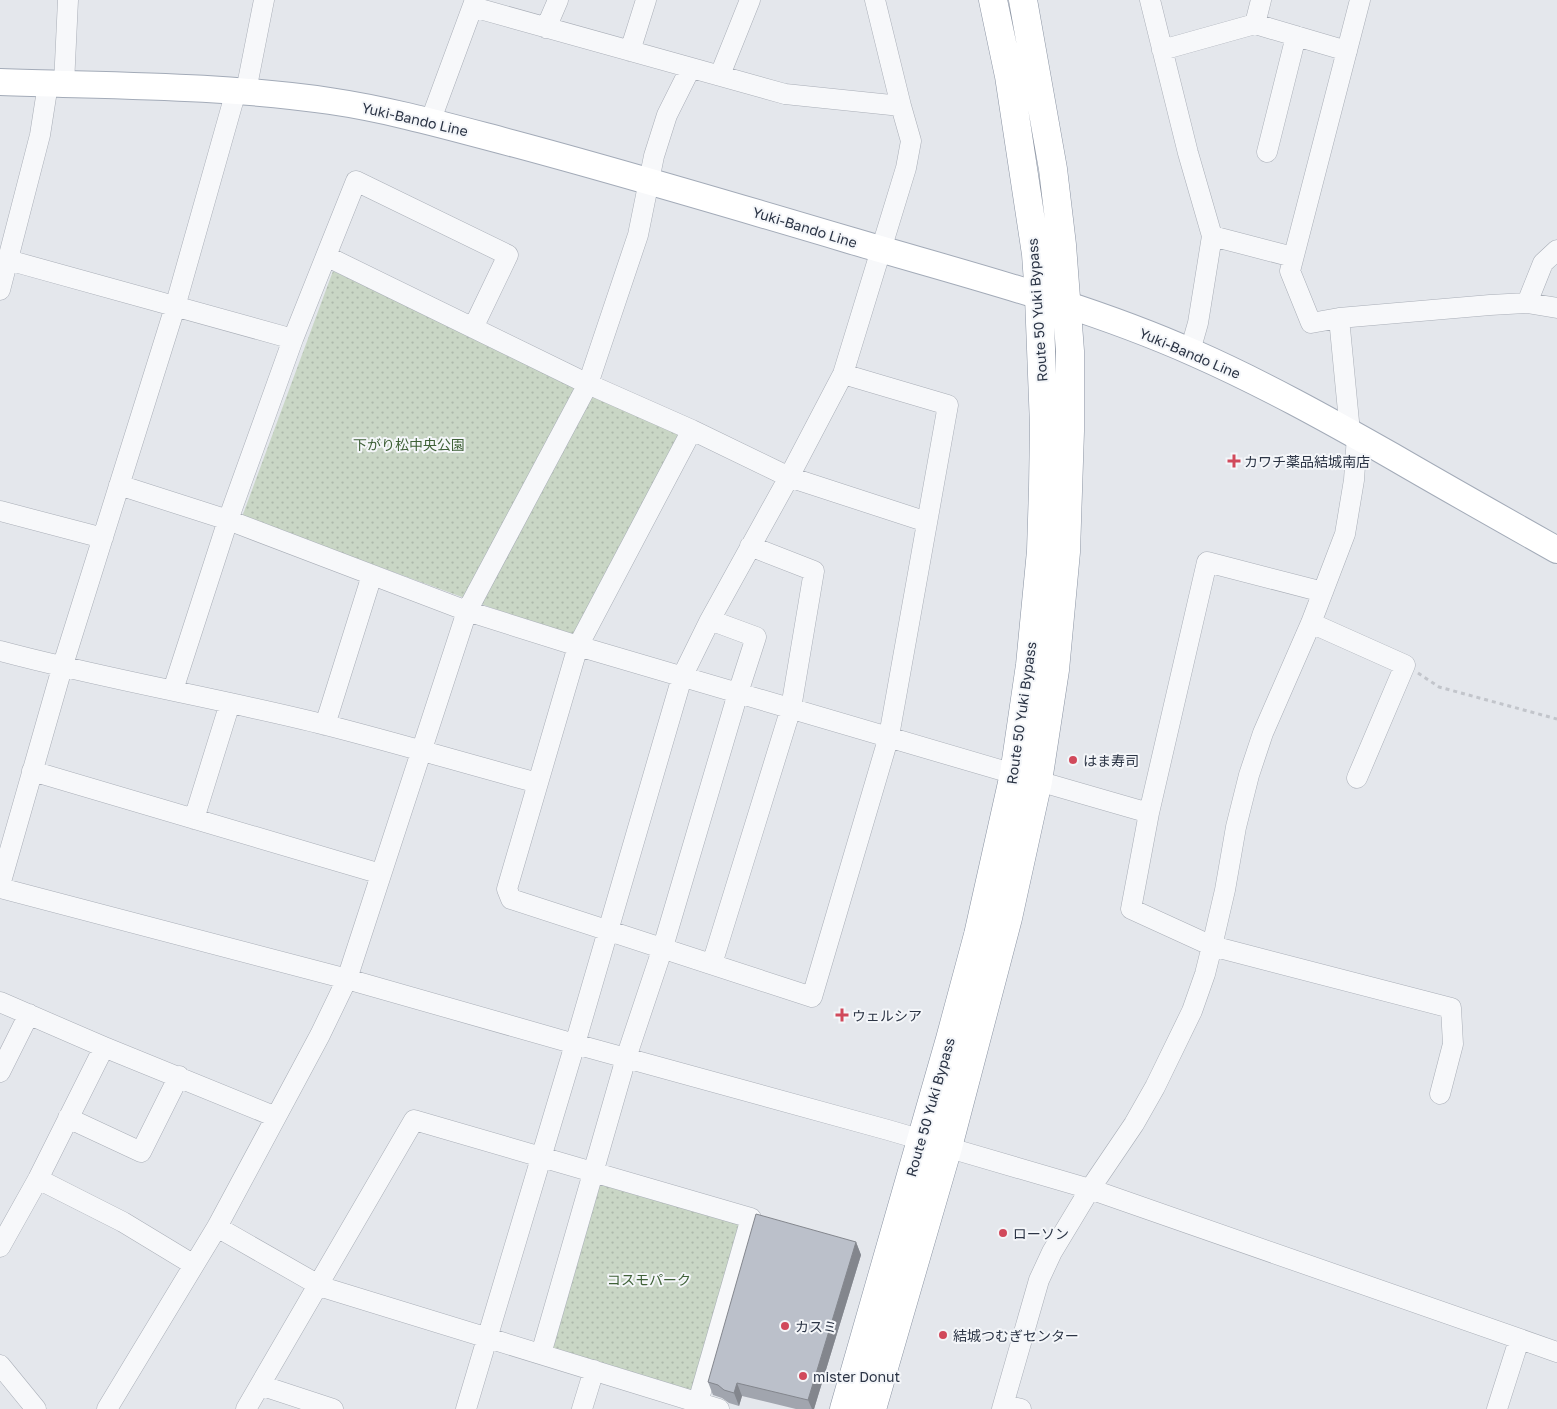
<svg xmlns="http://www.w3.org/2000/svg" width="1557" height="1409" font-family="'Golos Text','Noto Sans JP',sans-serif">
<defs>
<pattern id="green-dots" width="8" height="8" patternUnits="userSpaceOnUse" patternTransform="scale(1.25)"><rect width="8" height="8" fill="#c9d6c5"/><path d="M2 2h.1M6 6h.1" fill="none" stroke="#adb8ab" stroke-width="1.8" stroke-linecap="round"/></pattern>
</defs>
<rect width="100%" height="100%" fill="#e4e7ec"/>
<path fill="url(#green-dots)" d="M333 271 679 435 572 637 242 517Z
M597 1178 748 1220 695 1396 547 1350Z"/>
<g fill="none" stroke-linecap="round" stroke-linejoin="round">
<g stroke="#a9aeb7" stroke-width="21">
<path id="minor" d="M1150 0 1188 153 1212 236 1198 323 1190 351
M1360 0 1290 271 1311 323 1339 318 1490 305 1527 303 1557 308
M473 7 785 94 901 106 875 0
M1255 24 1261 0
M546 28 558 0
M1162 50 1255 24 1347 51
M630 51 646 0
M720 75 750 0
M64 84 68 0
M246 91 264 0
M430 122 475 0
M1267 152 1296 36
M1212 236 1293 257
M326 256 356 181 508 255 473 328
M8 260 293 339
M0 290 40 135 48 84
M1527 303 1543 263 1557 250
M1339 318 1350 432
M692 430 578 646 507 889 511 899 812 997 889 736 948 405 843 374
M119 485 228 520 467 611 578 646 1014 774
M0 511 103 538
M1323 592 1207 562 1149 813 1131 909 1212 946 1451 1008 1453 1044 1440 1094
M1311 623 1405 665 1357 778
M0 651C108 680 218 698 326 725 397 743 467 764 538 783
M173 690 228 520 293 339 326 256 588 384 692 430 789 477 927 522
M325 725 372 575
M32 771 381 874
M1038 781 1149 813
M194 819 230 703
M0 885 62 668 175 307 236 91
M0 888 347 979 575 1044 888 1130 1090 1189 1557 1352
M712 964 791 708 814 571 750 546
M0 1002 104 1047 276 1117
M0 1072 29 1014
M68 1118 141 1152 179 1076
M38 1179 123 1222 194 1265
M217 1227 322 1287 719 1409
M0 1247 38 1179 104 1047
M541 1354 626 1058 663 947 738 693 756 637 710 620
M0 1365 36 1409
M260 1385 333 1409
M1004 1405 1021 1409
M107 1409 217 1227 320 1035 347 979 467 611 588 384 638 235 654 156 667 115 690 69
M246 1409 414 1120 751 1218 696 1409
M466 1409 575 1044 682 677 710 620 789 477 843 374 906 168 911 141 901 106
M582 1409 594 1370
M1002 1409 1039 1280 1052 1252 1090 1189 1134 1124 1155 1087 1192 1011 1205 974 1212 946 1225 890 1236 827 1249 775 1263 733 1311 623 1345 534 1354 480 1357 436
M1497 1409 1519 1340"/>
</g>
<g stroke="#a3abb8" stroke-width="28">
<path id="major" d="M0 82C110 86 221 85 330 101 392 110 454 128 515 144 627 174 738 207 849 240 964 274 1084 304 1194 353 1262 383 1327 419 1392 456 1447 488 1502 519 1557 550"/>
</g>
<g stroke="#8b94a3" stroke-width="29">
<path id="highway" d="M844 1409 950 1039 978 935 1014 774 1030 665 1041 551 1043 488 1044 426 1039 297 1036 254 1009 76 993 0
M872 1409 948 1147 1008 918 1038 781 1055 670 1066 552 1070 431V351L1062 245 1053 169 1023 0"/>
</g>
<path stroke="#c2c5cb" stroke-width="3" stroke-dasharray="4 4" stroke-linecap="butt" d="M1418 673 1439 687 1557 719"/>
<use href="#minor" stroke="#f7f8fa" stroke-width="20"/>
<use href="#major" stroke="#fff" stroke-width="26"/>
<use href="#highway" stroke="#fff" stroke-width="28"/>
</g>
<path fill="#a1a5ae" d="M856 1242 861 1255 814 1409H796L742 1396 739 1406 729 1403 722 1398 713 1395 708 1382Z"/>
<path fill="#83868d" d="M856 1242 861 1255 814 1409H812L808 1400Z
M737 1383 742 1396 739 1406 734 1393Z"/>
<path fill="#bbc0ca" stroke="#83868d" d="M756 1214 856 1242 808 1400 737 1383 734 1393 724 1390 718 1385 708 1382Z"/>
<g fill="#d1495b" stroke="#f4f6f9" stroke-width="2">
<path d="M1231.5 453.5h5v5h5v5h-5v5h-5v-5h-5v-5h5z"/>
<circle cx="1073" cy="760" r="5"/>
<path d="M839.5 1007.5h5v5h5v5h-5v5h-5v-5h-5v-5h5z"/>
<circle cx="1003" cy="1233" r="5"/>
<circle cx="785" cy="1326" r="5"/>
<circle cx="943" cy="1335" r="5"/>
<circle cx="803" cy="1376" r="5"/>
</g>
<g text-anchor="middle" dominant-baseline="central" stroke-width="4" stroke-linejoin="round" paint-order="stroke">
<g font-size="14" fill="#2b3445" stroke="#f4f6f9">
<text transform="translate(415 119) rotate(13)">Yuki-Bando Line</text>
<text transform="translate(805 227) rotate(17)">Yuki-Bando Line</text>
<text transform="translate(1037 310) rotate(-94)">Route 50 Yuki Bypass</text>
<text transform="translate(1190 353) rotate(23)">Yuki-Bando Line</text>
<text transform="translate(1021 713) rotate(-82)">Route 50 Yuki Bypass</text>
<text transform="translate(930 1107) rotate(-74)">Route 50 Yuki Bypass</text>
</g>
<g font-size="14" fill="#3f6138" stroke="#f4f6f9">
<text x="409" y="444">下がり松中央公園</text>
<text x="649" y="1279">コスモパーク</text>
</g>
<g font-size="14" fill="#2b3445" stroke="#f4f6f9" text-anchor="start">
<text x="1244" y="461">カワチ薬品結城南店</text>
<text x="1083" y="760">はま寿司</text>
<text x="852" y="1015">ウェルシア</text>
<text x="1013" y="1233">ローソン</text>
<text x="795" y="1326">カスミ</text>
<text x="953" y="1335">結城つむぎセンター</text>
<text x="813" y="1376">mister Donut</text>
</g>
</g>
</svg>
